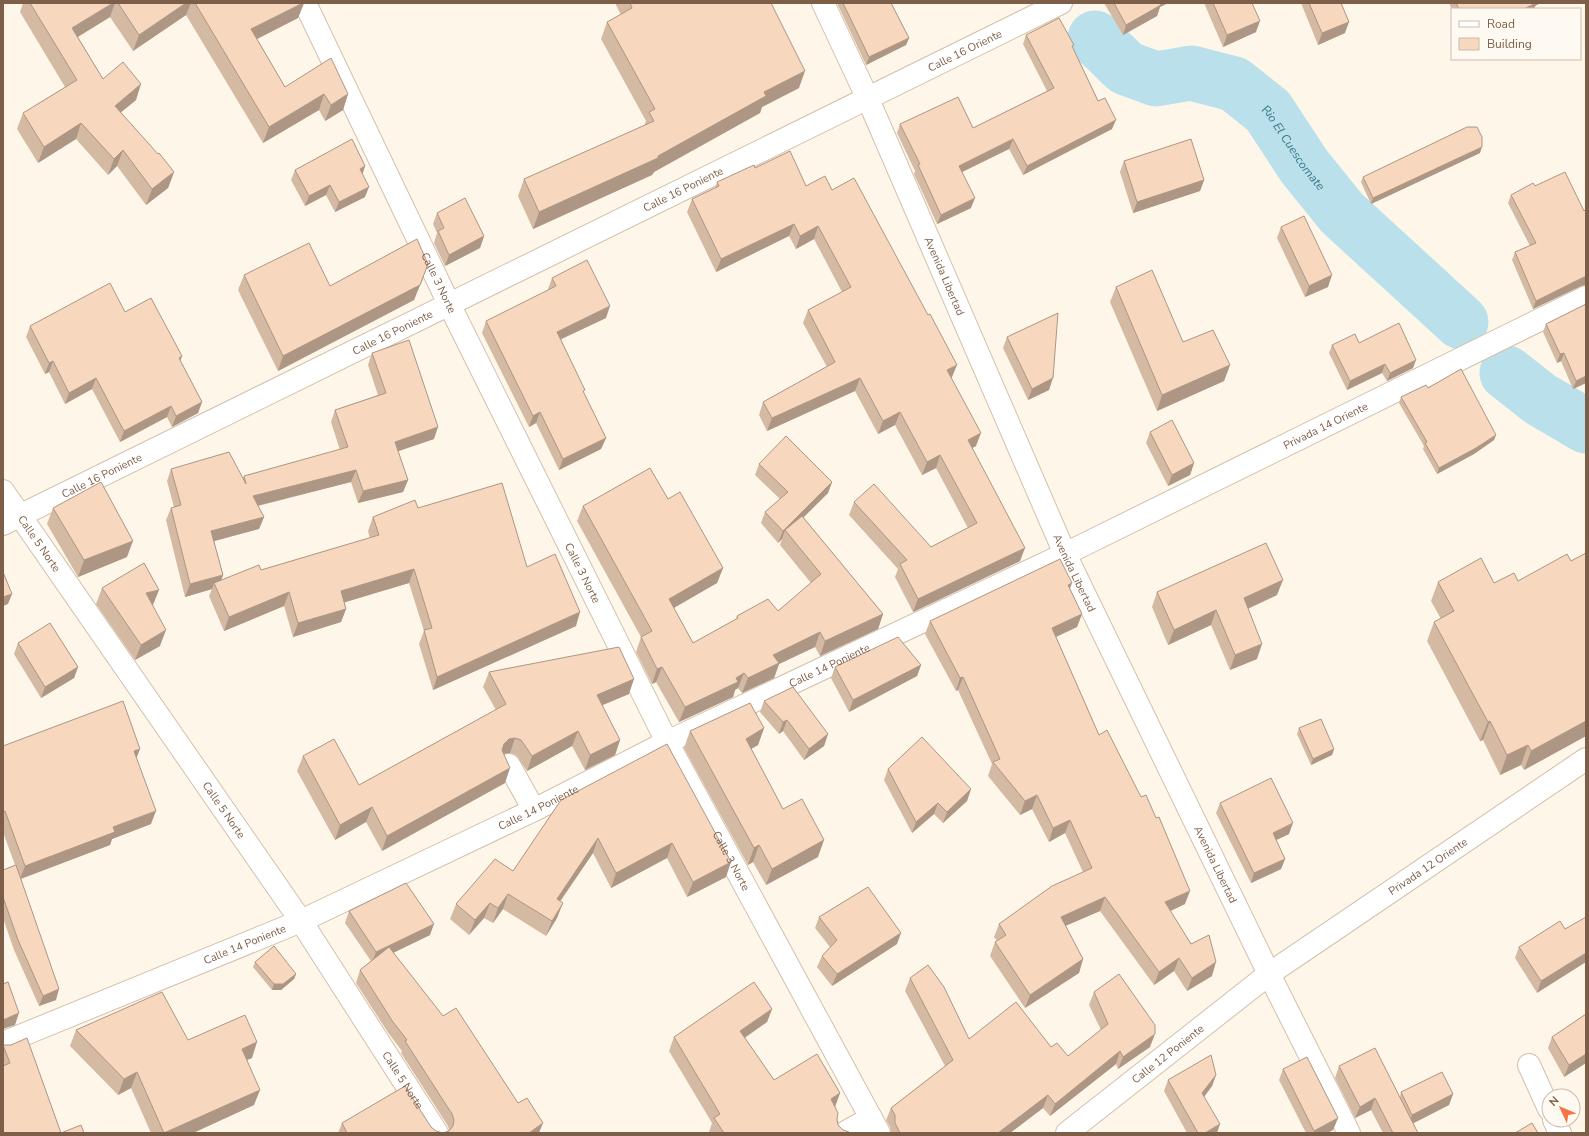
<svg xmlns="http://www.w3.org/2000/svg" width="1589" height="1136" font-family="'Nunito Sans',sans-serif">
<rect width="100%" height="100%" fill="#fef7e9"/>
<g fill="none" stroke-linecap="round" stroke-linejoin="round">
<g stroke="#bae1eb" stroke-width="55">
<path id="s1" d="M1095 38 1126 68 1156 79 1191 73 1234 84 1268 111 1304 166 1342 213 1461 322"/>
<path d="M1507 373 1540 399 1586 426"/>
</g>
<g stroke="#d3c0ac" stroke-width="24">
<g id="minor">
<path id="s2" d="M305 3 449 304 667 742 879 1133"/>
<path id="s3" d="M823 3 868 99 1065 554 1269 974 1349 1133"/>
<path id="s4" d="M3 491 301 921 437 1133"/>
<path id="s5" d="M3 524 1061 3"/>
<path d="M509 765 534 810"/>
<path id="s6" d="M3 1043 301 921 534 810 667 742 1065 554 1586 297"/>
<path d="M1529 1065 1549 1109"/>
<path d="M1554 1120 1560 1133"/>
<path d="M844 1133 871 1118"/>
<path id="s7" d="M1067 1133 1269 974 1586 759"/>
</g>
</g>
<use href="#minor" stroke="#fff" stroke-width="22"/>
</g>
<path fill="#d4b9a3" d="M23 3H304L298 18 257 39 285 87 348 94 343 110 325 121 319 110 263 143 186 15 133 51 110 17 78 37 103 79 136 100 120 113 174 172 168 188 146 205 117 166 108 175 76 139 38 163 17 129 23 113 65 87 20 12Z
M615 3H771L799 88 762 107 760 113 654 172 652 175 533 229 518 196 524 179 644 126 646 121 601 39 607 22 621 15Z
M837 3H891L909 38 906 45 866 65Z
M1104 3H1168L1160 7 1157 16 1123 35Z
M1204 3H1252L1256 32 1223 47Z
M1301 3H1341L1345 33 1318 45Z
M1449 3H1540L1535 6 1534 9H1452V10Z
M1026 35 1073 48 1112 129 1023 175 1009 149 962 172 971 208 937 224 914 174 915 171 897 133 900 124 973 128 1047 91 1023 44Z
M1480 153 1371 204 1361 182 1363 177Z
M1124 161 1204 180 1200 191 1133 213 1120 172Z
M365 166 362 174 365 197 335 212 326 195 305 206 291 180 295 170Z
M755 168 806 186 832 190 952 377 951 378 976 446 972 448 1020 561 913 612 895 577 898 569 849 515 854 502 931 547 968 528 936 468 922 475 895 425 878 434 855 391 767 431 759 415 763 402 827 367 803 323 808 310 842 292 814 239 796 249 789 236 716 272 687 212 692 199 715 188 717 182Z
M1511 195 1581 286 1533 309 1512 260 1515 252 1530 246 1508 203Z
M437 213 484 236 480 248 445 266 434 243 437 233 433 224Z
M1281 227 1328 287 1305 297 1277 238Z
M244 275 330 286 423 279 414 300 278 371 238 290Z
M552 278 606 318 561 339 584 394 606 438 601 449 559 470 536 423 529 427 482 333 486 321 549 290 548 289Z
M1116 287 1183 342 1230 365 1224 381 1157 411 1110 302Z
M1586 304V383L1573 389 1561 361 1557 363 1543 332 1546 324Z
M125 312 182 356 180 361 202 402 198 413 172 427 167 417 120 442 92 389 65 404 49 372 45 374 26 337 30 326Z
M1007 337 1049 390 1028 400 1003 348Z
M1359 343 1413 368 1387 381 1382 373 1347 390 1329 353 1332 345Z
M372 353 434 439 398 451 408 480 403 492 358 503 351 482 258 506 264 517 259 529 214 541 223 575 221 580 261 570 370 538 368 531 373 517 418 508 527 567 576 626 433 690 419 644 424 631 409 583 344 602 346 609 341 622 293 637 284 606 224 631 209 596 212 589 185 597 166 520 171 508 174 507 167 481 171 469 243 478 244 476 340 450 331 422 335 410 378 395 368 365Z
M1428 388 1496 435 1494 440 1474 454 1437 474 1423 449 1424 446 1399 403 1401 397Z
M1150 432 1194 463 1190 475 1168 486 1146 443Z
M759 464 832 482 828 493 803 517 883 614 878 629 820 656 815 647 779 664 774 678 742 693 738 688 735 690 733 697 679 722 656 682 652 684 636 652 641 637 577 521 583 506 668 499 723 568 717 583 674 608 693 643 736 619 737 616 778 611 811 583 780 545 782 539 778 543 761 523 765 512 780 499 755 475Z
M53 508 127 557 78 577 47 524Z
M1586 553V736L1524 770 1521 765 1500 775 1483 740 1480 741 1427 641 1434 622 1441 619 1431 601 1438 582 1494 583 1518 581 1571 561Z
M102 588 153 605H152L160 646 135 660 96 604Z
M1070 589 1082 614 1077 627 1056 637 1099 735 1185 904 1170 911 1212 976 1187 991 1174 971 1154 985 1100 911 1065 926 1083 959 1079 973 1025 1008 990 956 995 942 997 941 994 937 999 924 1083 872 1065 833 1049 842 1032 809 1020 815 988 776 992 764 958 690 956 691 925 634 930 621Z
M1157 592 1277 595 1248 609 1257 659 1230 670 1211 625 1168 645 1152 607Z
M18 643 78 667 74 678 41 698 14 654Z
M921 665 917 676 849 712 831 678 835 667Z
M489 672 629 694 602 705 620 740 615 755 585 770 572 746 527 771 516 755 510 753 504 754 505 783 382 851 366 822 335 840 297 771 303 756 359 785 496 710 483 687Z
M764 701 828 734 824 746 804 760 783 731 779 734 760 712Z
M764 728 758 745 751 749 783 809 818 857 766 885 753 862 748 865 684 748 690 731Z
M1299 728 1334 749 1332 755 1311 765 1297 734Z
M667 744 726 877 687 897 667 858 611 888 593 853 560 902 557 918 546 936 503 909 493 923 484 918 469 935 450 919 456 904 513 871Z
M3 746 137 759 151 824 112 839 110 845 21 879 56 1000 39 1006 14 950 3 918V870L15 865 3 832Z
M888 769 971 789 967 801 943 823 934 814 912 833 884 780Z
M1220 803 1289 834 1276 840 1285 859 1281 869 1251 883 1216 813Z
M349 911 430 935 393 953 443 1016 518 1103 539 1133H338L342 1123 431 1127 436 1131 443 1133 449 1130 448 1126 401 1053 402 1051 389 1034 356 983 360 970 371 961 345 923Z
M819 917 897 944 832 986 817 967 822 956 830 947 815 928Z
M1565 929 1537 993 1515 958 1519 947Z
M255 962 296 974 294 979 281 990H272L253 967Z
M910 978 969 1039 1051 1047 1068 1056 1101 1030 1089 1005 1094 992 1150 1047 1118 1069 1116 1064 1050 1116 1043 1108 1010 1133H891L890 1127 886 1120 891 1108 945 1066 905 991Z
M772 1009 767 1022 745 1038 774 1080 840 1093 835 1106 838 1125 843 1130 850 1133H709V1132L712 1123 669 1051 674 1037Z
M1586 1014V1063L1564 1077 1548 1048 1552 1037Z
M76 1030 188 1040 252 1058 247 1060 254 1105 193 1133H151L131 1088 118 1095 70 1046Z
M3 1045 61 1133H3L4 1065 3 1063Z
M1339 1066 1400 1097 1401 1092 1453 1094 1449 1105 1413 1123 1418 1133H1383L1371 1110 1355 1118 1335 1078Z
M1283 1069 1338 1118 1333 1130 1327 1133H1306L1279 1080Z
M1216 1075 1212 1086 1204 1097 1217 1133H1187L1164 1091 1168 1080Z"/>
<path fill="#ad9684" d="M113 3H115L110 17 66 44 72 28Z
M186 3H191L186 15 133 51 139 35Z
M303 3H304L298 18 245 45 251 29Z
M1157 3H1168L1160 7 1157 16 1123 35 1126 25Z
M1533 3H1540L1535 6 1534 9H1524Z
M1260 21 1256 32 1223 47 1227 35Z
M1349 22 1345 33 1318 45 1322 33Z
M909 38 906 45 866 65 869 57Z
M805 71 799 88 762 107 760 113 654 172 652 175 533 229 539 212 658 156 764 92Z
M141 84 136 100 109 122 115 106Z
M324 94 319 110 263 143 269 127Z
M348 94 343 110 325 121 331 105Z
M1116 120 1112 129 1023 175 1027 166Z
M81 123 76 139 38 163 44 147Z
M1013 139 1009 149 956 175 959 166Z
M1482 147 1480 153 1371 204 1373 198Z
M123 150 117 166 108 175 114 159Z
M365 166 362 176 360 169Z
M174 172 168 188 146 205 152 189Z
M1204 180 1200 191 1133 213 1137 202Z
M330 185 326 195 305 206 309 196Z
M369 187 365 197 335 212 339 202Z
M975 198 971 208 937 224 941 215Z
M794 224 789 236 716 272 721 259Z
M818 226 814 239 796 249 800 236Z
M484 236 480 248 445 266 449 255Z
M428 264 414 300 278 371 283 356Z
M1332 275 1328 287 1305 297 1309 286Z
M1584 277H1586V285L1581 286 1533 309 1536 301Z
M610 306 606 318 553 343 557 332Z
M1564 353 1561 361 1557 363 1560 354Z
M182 356 178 367 179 358Z
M1416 360 1413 368 1387 381 1390 373Z
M53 361 49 372 45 374 49 363Z
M1385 364 1382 373 1347 390 1350 381Z
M957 365 952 377 942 383 947 370Z
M1230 365 1224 381 1157 411 1162 395Z
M1586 376V383L1573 389 1576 381Z
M96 378 92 389 65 404 69 393Z
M860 378 855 391 767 431 772 418Z
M1053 378 1049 390 1028 400 1032 389Z
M202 402 198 413 172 427 176 416Z
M171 406 167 417 120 442 124 431Z
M540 412 536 423 529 427 533 416Z
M900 412 895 425 878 434 883 421Z
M438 427 434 439 390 454 395 442Z
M981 433 976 446 963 453 968 440Z
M1496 435 1494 440 1474 454 1437 474 1439 468Z
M606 438 601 449 559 470 563 459Z
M940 455 936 468 922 475 927 462Z
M1194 463 1190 475 1168 486 1172 475Z
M356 470 351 482 248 508 253 496Z
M408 480 403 492 358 503 363 491Z
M832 482 828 493 788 533 785 530 782 539 778 543 783 531Z
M264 517 259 529 207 543 211 531Z
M133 541 127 557 78 577 84 560Z
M1025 548 1020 561 913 612 918 599Z
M723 568 717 583 663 614 669 599Z
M414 569 409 583 336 605 341 591Z
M223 575 219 587 214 583 212 589 185 597 190 584Z
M1283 580 1277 595 1238 613 1244 598Z
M1072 583 1067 597 1068 585Z
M159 590 153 605 140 609 146 593Z
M289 592 284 606 224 631 229 617Z
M12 594 8 604 3 606V597Z
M346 609 341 622 293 637 298 623Z
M1216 610 1211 625 1168 645 1174 630Z
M580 612 576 626 433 690 437 677Z
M883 614 878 629 820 656 825 641Z
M1082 614 1077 627 1047 641 1052 628Z
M166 630 160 646 135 660 141 645Z
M820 632 815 647 779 664 774 678 742 693 748 678 773 655Z
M1262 644 1257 659 1230 670 1235 655Z
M921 665 917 676 849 712 853 700Z
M78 667 74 678 41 698 45 687Z
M662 667 656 682 652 684 657 669Z
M744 673 738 688 735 690 733 697 679 722 685 707 736 678Z
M963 677 958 690 956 691 960 678Z
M634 679 629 694 591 710 597 695Z
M787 720 783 731 779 734 783 722Z
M1490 721 1483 740 1480 741 1488 722Z
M1586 721V736L1524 770 1531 751Z
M764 728 758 745 740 755 746 739Z
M578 731 572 746 527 771 532 756Z
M828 734 824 746 804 760 809 749Z
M515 738 510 753 503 754 498 759 504 744 509 739Z
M620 740 615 755 585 770 590 755Z
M1528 745 1521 765 1500 775 1507 755Z
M140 749 135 762 134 751Z
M1334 749 1332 755 1311 765 1313 759Z
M510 768 505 783 382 851 387 836Z
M971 789 967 801 943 823 947 812Z
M1037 795 1032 809 1020 815 1025 801Z
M938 803 934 814 912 833 916 822Z
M372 807 366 822 335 840 340 825Z
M156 811 151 824 112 839 110 845 20 879 25 866 113 827Z
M1070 820 1065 833 1049 842 1053 828Z
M1293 823 1289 834 1270 843 1273 833Z
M598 838 593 853 551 914 557 899Z
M824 840 818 857 766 885 772 869Z
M672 843 667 858 611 888 616 873Z
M759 845 753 862 748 865 754 848Z
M1285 859 1281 869 1251 883 1254 873Z
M731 862 726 877 687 897 693 882Z
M1190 891 1185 904 1160 916 1165 902Z
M508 894 503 909 493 923 498 908Z
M1105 897 1100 911 1056 930 1061 917Z
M490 903 484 918 469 935 475 920Z
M563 903 557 918 546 936 552 921Z
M434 924 430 935 372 963 376 952Z
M901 933 897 944 832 986 837 974Z
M1586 953V962L1537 993 1541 981Z
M1179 958 1174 971 1154 985 1159 972Z
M1083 959 1079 973 1025 1008 1030 995Z
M1216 962 1212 976 1187 991 1192 978Z
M296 974 294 979 281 990H272L274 984Z
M59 989 56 1000 39 1006 43 996Z
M772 1009 767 1022 735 1044 740 1031Z
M19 1013 15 1025 3 1029V1020Z
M1155 1034 1150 1047 1118 1069 1123 1057Z
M257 1042 252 1058 236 1064 242 1049Z
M1120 1051 1116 1064 1050 1116 1055 1104Z
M1586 1054V1063L1564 1077 1569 1065Z
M137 1072 131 1088 118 1095 124 1079Z
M1216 1075 1212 1086 1198 1105 1202 1093Z
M260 1090 254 1105 193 1133H164Z
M840 1093 835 1107 831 1099Z
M1453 1094 1449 1105 1408 1126 1412 1115Z
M1048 1095 1043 1108 1010 1133H998Z
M1375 1098 1371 1110 1355 1118 1360 1107Z
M1338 1118 1333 1130 1327 1133H1314V1131Z
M543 1123 539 1133H529Z
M1220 1124 1217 1133H1205Z"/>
<path fill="#f7d7bd" stroke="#ad9684" d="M30 3H113L72 28 103 79 123 62 141 84 115 106 158 154 159 153 174 172 152 189 123 150 114 159 81 123 44 147 23 113 77 80Z
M118 3H186L139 35Z
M195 3H303L251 29 285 87 331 58 348 94 331 105 324 94 269 127Z
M630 3H771L805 71 764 92 766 96 658 156V158L539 212 524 179 654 121 649 112 655 109 607 22 632 8Z
M843 3H891L909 38 869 57Z
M1114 3H1160L1161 5 1126 25Z
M1213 3H1252L1260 21 1227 35Z
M1309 3H1341L1349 22 1322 33Z
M1456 3H1536L1524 9H1459Z
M1059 18 1074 45 1072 46 1098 101 1105 98 1116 120 1027 166 1013 139 959 166 975 198 941 215 918 165 920 164 900 124 958 97 973 128 1054 88 1026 35Z
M1467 127H1477L1482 137V147L1373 198 1363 177Z
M352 139 365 166 360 169 369 187 339 202 330 185 309 196 295 170Z
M1191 139 1204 180 1137 202 1124 161Z
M790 151 806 186 825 176 832 190 854 178 928 315 930 314 957 365 947 370 981 433 968 440 1025 548 918 599 900 564 907 560 854 502 874 484 931 547 977 523 940 455 927 462 900 412 883 421 860 378 772 418 763 402 835 362 808 310 851 287 818 226 800 236 794 224 721 259 692 199 719 186 717 182 754 165 755 168Z
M1565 172 1584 211 1586 209V277H1584L1536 301 1515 252 1536 243 1511 195 1533 183 1535 186Z
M465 198 484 236 449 255 438 231 444 228 437 213Z
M1304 216 1332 275 1309 286 1281 227Z
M417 239 428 264 420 285 283 356 244 275 309 243 330 286Z
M587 260 610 306 557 332 585 390 583 391 606 438 563 459 540 412 533 416 486 321 556 286 552 278Z
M1152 270 1183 342 1213 330 1230 365 1162 395 1116 287Z
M110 283 125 312 151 298 182 356 179 358 202 402 176 416 171 406 124 431 96 378 69 393 53 361 49 363 30 326Z
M1586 304V376L1576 381 1564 353 1560 354 1546 324Z
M1058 313 1053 378 1032 389 1007 337Z
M1399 323 1416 360 1390 373 1385 364 1350 381 1332 345 1355 334 1359 343Z
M409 340 438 427 395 442 408 480 363 491 356 470 253 496 264 517 211 531 223 575 190 584 171 508 181 505 171 469 229 452 246 484 244 476 348 447 335 410 386 393 372 353Z
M1461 369 1496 435 1476 448 1439 468 1425 443 1427 442 1401 397 1426 385 1428 388Z
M1172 420 1194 463 1172 475 1150 432Z
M786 436 832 482 783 531 765 512 788 492 759 464Z
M650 468 668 499 680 492 723 568 669 599 693 643 738 618 737 616 768 599 778 611 821 574 785 530 802 516 883 614 825 641 820 632 773 655 779 663 748 678 744 673 736 678 738 682 685 707 662 667 657 669 641 637 652 631 583 506Z
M101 482 133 541 84 560 53 508Z
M502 483 527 567 555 554 580 612 437 677 424 630 432 628 414 569 341 591 346 609 298 623 289 592 229 617 214 583 259 565 261 570 379 535 373 517 415 500 418 508Z
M1266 543 1283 580 1244 598 1262 644 1235 655 1216 610 1174 630 1157 592Z
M1586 553V721L1531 751 1528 745 1507 755 1490 721 1488 722 1434 622 1454 611 1438 582 1481 558 1494 583 1514 573 1518 581 1567 554 1571 561Z
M1060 559 1072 583 1068 585 1082 614 1052 628 1099 735 1107 730 1141 797 1146 795 1156 818 1159 817 1190 891 1165 902 1191 944 1209 935 1216 962 1192 978 1179 958 1159 972 1105 897 1061 917 1083 959 1030 995 995 942 1006 935 999 924 1052 886 1092 868 1070 820 1053 828 1037 795 1025 801 993 762 1000 759 963 677 960 678 930 621Z
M144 563 159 590 146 593 166 630 141 645 102 588Z
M3 572 12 594 3 597Z
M50 623 78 667 45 687 18 643Z
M898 637 921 665 853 700 835 667Z
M619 647 634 679 597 695 620 740 590 755 578 731 532 756 521 740 515 738 509 739 504 744 502 750 510 768 387 836 372 807 340 825 303 756 334 739 359 785 506 704 489 672Z
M793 687 828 734 809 749 787 720 783 722 764 701Z
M123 701 140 749 134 751 156 811 113 827 115 832 25 866 5 811 3 812V746Z
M750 703 764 728 746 739 783 809 802 799 824 840 772 869 759 845 754 848 690 731Z
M1321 719 1334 749 1313 759 1299 728Z
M922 737 971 789 947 812 938 803 916 822 888 769Z
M667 744 731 862 693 882 672 843 616 873 598 838 557 899 563 903 552 921 508 894 498 908 490 903 475 920 456 904 495 859 513 871 561 800Z
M1271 778 1293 823 1273 833 1285 859 1254 873 1220 803Z
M16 865 59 989 43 996 18 940 3 897V870Z
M406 883 434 924 376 952 349 911Z
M868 887 901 933 837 974 822 956 837 940 819 917Z
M1586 917V953L1541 981 1519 947 1560 921 1565 929Z
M274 946 296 974 283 984H274L255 962Z
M389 947 443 1016 456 1008 518 1103 527 1098 543 1123 529 1133H347L342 1123 405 1086 431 1127 436 1131 443 1133 449 1131 453 1126 454 1120 452 1114 405 1041 407 1040 393 1022 360 970Z
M928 965 944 987 969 1039 1016 1002 1051 1047 1057 1043 1068 1056 1108 1024 1094 992 1119 974 1155 1025V1034L1123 1057 1120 1051 1055 1104 1048 1095 998 1133H900L895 1123V1115L891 1108 953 1060 910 978Z
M8 982 19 1013 3 1020V984Z
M754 982 772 1009 740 1031 774 1080 817 1054 840 1093 831 1099 838 1113 837 1119 838 1125 843 1130 849 1132 850 1133H724L714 1118 720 1114 674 1037Z
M162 992 188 1040 245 1015 257 1042 242 1049 260 1090 164 1133 137 1072 124 1079 76 1030Z
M1586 1014V1054L1569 1065 1552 1037Z
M27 1038 61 1133 81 1125 84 1133H3V1066L10 1063 3 1045H11Z
M1375 1048 1418 1133H1393L1375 1098 1360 1107 1339 1066Z
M1211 1055 1216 1075 1202 1093 1220 1124 1205 1133H1198L1168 1080Z
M1307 1057 1338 1118 1314 1131 1283 1069Z
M1442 1072 1453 1094 1412 1115 1401 1092Z
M1532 1123 1538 1133H1515Z"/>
<g text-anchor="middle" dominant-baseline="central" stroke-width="3" stroke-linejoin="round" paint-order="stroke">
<g font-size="11" fill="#7d5e48" stroke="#fffaf1">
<text stroke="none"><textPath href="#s5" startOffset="1072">Calle 16 Oriente</textPath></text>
<text stroke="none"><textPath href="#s5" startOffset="758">Calle 16 Poniente</textPath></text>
<text stroke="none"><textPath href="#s3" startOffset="299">Avenida Libertad</textPath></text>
<text stroke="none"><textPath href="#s2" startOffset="310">Calle 3 Norte</textPath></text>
<text stroke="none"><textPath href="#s5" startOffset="434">Calle 16 Poniente</textPath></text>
<text stroke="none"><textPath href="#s6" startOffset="1460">Privada 14 Oriente</textPath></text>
<text stroke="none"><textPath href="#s5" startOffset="110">Calle 16 Poniente</textPath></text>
<text stroke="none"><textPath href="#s4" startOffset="64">Calle 5 Norte</textPath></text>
<text stroke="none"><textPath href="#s2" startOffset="634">Calle 3 Norte</textPath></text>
<text stroke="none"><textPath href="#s3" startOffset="623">Avenida Libertad</textPath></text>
<text stroke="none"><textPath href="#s6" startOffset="909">Calle 14 Poniente</textPath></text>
<text stroke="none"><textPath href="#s6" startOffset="585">Calle 14 Poniente</textPath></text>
<text stroke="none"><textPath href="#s4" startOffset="388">Calle 5 Norte</textPath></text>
<text stroke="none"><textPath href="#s2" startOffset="958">Calle 3 Norte</textPath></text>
<text stroke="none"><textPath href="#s3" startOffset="947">Avenida Libertad</textPath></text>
<text stroke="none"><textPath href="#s7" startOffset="449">Privada 12 Oriente</textPath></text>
<text stroke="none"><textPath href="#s6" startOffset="261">Calle 14 Poniente</textPath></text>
<text stroke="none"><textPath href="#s7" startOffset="128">Calle 12 Poniente</textPath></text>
<text stroke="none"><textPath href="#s4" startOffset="712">Calle 5 Norte</textPath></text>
</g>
<g font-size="12" font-style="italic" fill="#3c798b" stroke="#fffaf1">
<text stroke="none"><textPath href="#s1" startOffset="243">Rio El Cuescomate</textPath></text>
</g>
</g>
<rect width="1589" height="1136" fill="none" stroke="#7d5e48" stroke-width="8"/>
<rect x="1451" y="8" width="130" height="52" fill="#fffaf1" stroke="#cbbcad"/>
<rect x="1459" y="21" width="20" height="6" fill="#ffffff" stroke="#cbbcad"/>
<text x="1487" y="28" font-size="12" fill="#7d5e48">Road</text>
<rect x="1459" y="38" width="20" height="12" fill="#f7d7bd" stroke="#cbbcad"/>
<text x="1487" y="48" font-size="12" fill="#7d5e48">Building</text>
<g transform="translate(1561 1108) rotate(314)"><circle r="19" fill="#fffaf1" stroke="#cbbcad"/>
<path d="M0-3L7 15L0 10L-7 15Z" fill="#f47442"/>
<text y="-6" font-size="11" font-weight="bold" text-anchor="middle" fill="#7d5e48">N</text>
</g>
</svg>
